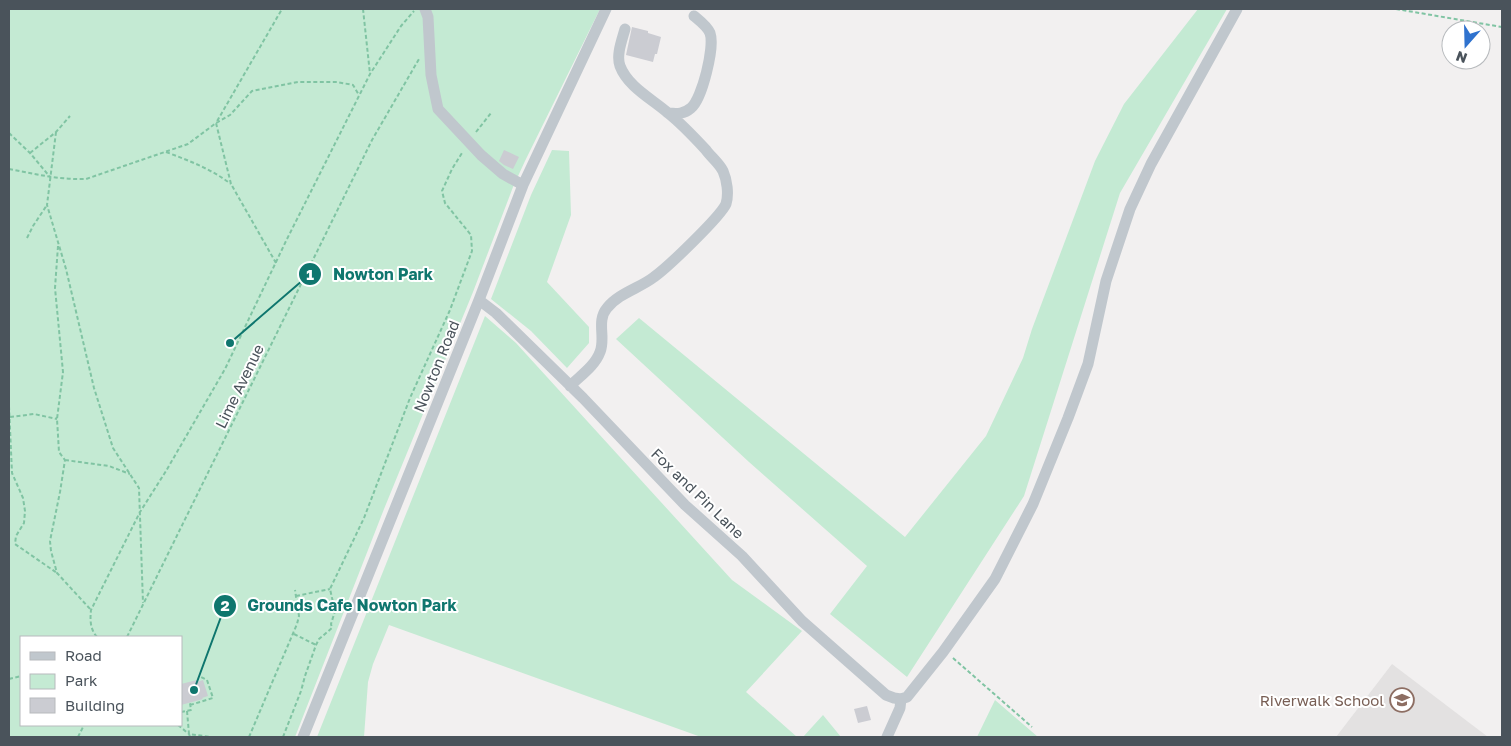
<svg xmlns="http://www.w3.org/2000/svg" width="1511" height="746" font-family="'Golos Text',sans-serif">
<rect width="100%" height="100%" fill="#f2f0f0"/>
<path fill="#e3e1e1" d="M1392 664 1488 737H1336Z"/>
<path fill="#c4ead3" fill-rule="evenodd" d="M9 9H600L525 161 513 187 473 292 384 509 295 737H9ZM21 637H181V725H21Z
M1198 9H1227L1120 193 1024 496 907 677 830 614 867 566 749 462 616 339 639 318 905 537 986 436 1023 358 1032 329 1095 161 1124 104Z
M552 150 569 151 571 215 547 282 589 327V343L567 368 531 331 491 299 531 195Z
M485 316 516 343 732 580 802 631 746 692 797 737H701L389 625 373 664 368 682 364 737H317Z
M995 700 1038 737H977Z
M823 715 841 737H803Z"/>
<path fill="#cbccd2" d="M632 27 648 31V33L661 37 657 54H655L653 62 626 55Z
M504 150 519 157 513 169 504 165 499 161Z
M197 680V682L203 680 208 696 202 698 203 699 181 705V684Z
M867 706 871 720 858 723 854 709Z"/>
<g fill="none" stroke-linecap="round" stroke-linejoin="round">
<path stroke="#80c4a3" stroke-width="2" stroke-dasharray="4 2.5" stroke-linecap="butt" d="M363 9 370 74
M1396 9 1502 27
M56 132 47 205 66 269 94 388 113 448 139 488 143 603
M476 132 491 113
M9 133 30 153 50 177
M166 152C190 161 211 169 231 184
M30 153 56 132 70 116
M9 169C35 174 60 180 86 179L188 144 216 123 230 115 252 91 298 82H337L353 85 359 95
M27 238 33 226 47 205
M58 246 55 288 63 372 57 419 59 452 65 460 60 492 50 541 51 551 57 573 91 610
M276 263 231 184 216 123 282 9
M9 406 12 473 23 498 25 511 24 523 16 536 15 544 57 573
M10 417 34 414 57 419
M65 460 109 466 130 474
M296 596 330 589
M294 634 316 645
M97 637C90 629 90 620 91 610L140 512 166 471 225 369 286 241 370 74 401 26 414 11
M127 637 372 140 419 59
M953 658 1032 727
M9 679 21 676
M190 705 213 698 207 680 201 677
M187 711 189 734 211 737
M181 712 191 710 190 703
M178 725 189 734 190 737
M78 737 84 725
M249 737 297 624 299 616 295 590
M283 737 301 691 305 676 316 645 319 639 332 628 331 624 335 611 330 589 364 518 410 398 450 310 472 251 471 235 445 203 442 191 452 169 462 153"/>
<path stroke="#c0c7cd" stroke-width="11" d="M425 9 428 17 431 75 438 109 481 155 503 174 523 185
M669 113C677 114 684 114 691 108 702 99 715 47 710 33 707 26 700 21 694 16
M479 300 496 313 583 398 685 505 742 556 802 621 886 695 894 698 901 699
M570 386C580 376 595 366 600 352 606 338 596 321 607 308 619 293 640 288 654 277 668 267 720 217 726 204 729 194 727 180 723 171 719 163 711 157 706 150 694 137 682 124 668 113 652 99 628 87 620 66 616 55 622 40 625 29
M901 699 907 697 943 652 995 579 1033 504 1068 418 1088 364 1106 281 1130 209 1151 164 1237 9
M303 737 479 300 523 185 606 9
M887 737 900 708 901 699"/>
</g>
<defs>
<g id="school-ring" transform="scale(1.25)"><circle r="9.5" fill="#fff" stroke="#8d6e63" stroke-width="1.5"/><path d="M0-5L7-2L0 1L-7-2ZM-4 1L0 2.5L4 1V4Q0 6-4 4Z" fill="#8d6e63"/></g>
</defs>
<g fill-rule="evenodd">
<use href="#school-ring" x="1402" y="700"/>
</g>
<g text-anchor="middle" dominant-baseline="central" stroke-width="4" stroke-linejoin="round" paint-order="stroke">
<g font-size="15" fill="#4a535b" stroke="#fff">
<text transform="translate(436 366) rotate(-68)">Nowton Road</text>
<text transform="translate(239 386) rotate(-64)">Lime Avenue</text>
<text transform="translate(698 493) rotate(44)">Fox and Pin Lane</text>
</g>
<g font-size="15" fill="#785e54" stroke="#fff" text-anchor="end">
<text x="1384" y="700">Riverwalk School</text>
</g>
</g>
<path fill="none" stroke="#0f766e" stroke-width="2" d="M230 343L310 274M194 690L225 606"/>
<g fill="#0f766e" stroke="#fff" stroke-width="2">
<circle cx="230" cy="343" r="5"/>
<circle cx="194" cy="690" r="5"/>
<circle cx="310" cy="274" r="12"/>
<circle cx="225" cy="606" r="12"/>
</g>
<g font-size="15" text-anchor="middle" font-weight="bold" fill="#fff">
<text x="310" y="280">1</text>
<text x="225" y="611">2</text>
</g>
<g font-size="16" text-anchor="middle" font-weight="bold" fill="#0f766e" stroke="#fff" stroke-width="4" stroke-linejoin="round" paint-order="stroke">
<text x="383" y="280">Nowton Park</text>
<text x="352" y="611">Grounds Cafe Nowton Park</text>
</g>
<rect width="1511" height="746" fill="none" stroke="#4a535b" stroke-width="20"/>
<rect x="20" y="636" width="162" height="90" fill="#ffffff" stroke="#b7babd"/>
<rect x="30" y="652" width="25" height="8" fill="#c0c7cd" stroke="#b7babd"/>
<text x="65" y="661" font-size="15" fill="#4a535b">Road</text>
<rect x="30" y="674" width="25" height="15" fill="#c4ead3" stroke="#b7babd"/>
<text x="65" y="686" font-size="15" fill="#4a535b">Park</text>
<rect x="30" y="698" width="25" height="15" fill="#cbccd2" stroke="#b7babd"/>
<text x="65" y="711" font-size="15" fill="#4a535b">Building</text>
<g transform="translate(1466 45) rotate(200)"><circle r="24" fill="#ffffff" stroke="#b7babd"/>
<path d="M0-4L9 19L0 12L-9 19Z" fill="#2f72ce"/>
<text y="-8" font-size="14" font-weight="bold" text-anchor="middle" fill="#4a535b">N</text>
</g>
</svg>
